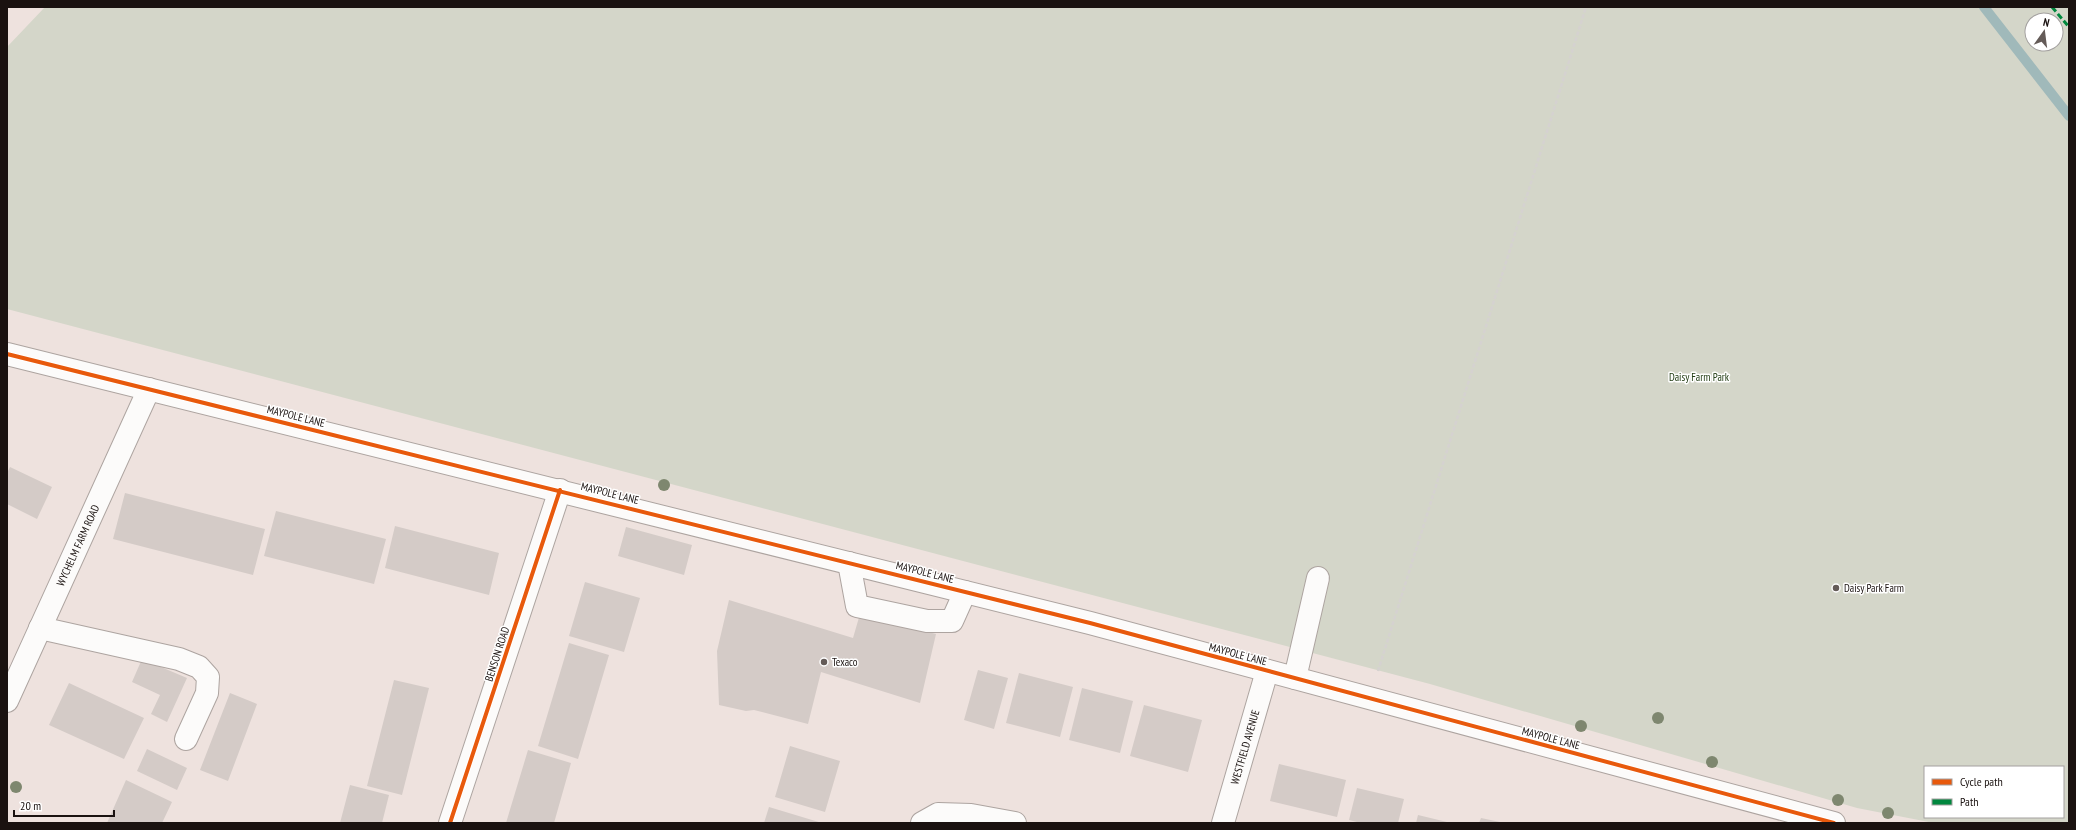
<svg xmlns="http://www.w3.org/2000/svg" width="2076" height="830" font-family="'PT Sans Narrow',sans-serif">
<rect width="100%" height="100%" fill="#eee2de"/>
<path fill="#d4d6c9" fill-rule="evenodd" d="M45 7H2069V823H1934L1857 808 1430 684 7 309V47ZM2032 20H2056V44H2032ZM1925 767H2063V817H1925Z"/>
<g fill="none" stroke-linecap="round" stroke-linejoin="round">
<path stroke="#a0b9ba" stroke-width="10" d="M1984 7 2069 116"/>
</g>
<path fill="#d4cbc7" d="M10 467 52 487 37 519 7 504V473Z
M125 493 265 529 253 575 113 539Z
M276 511 386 539 374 584 264 556Z
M395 526 499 553 489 595 385 568Z
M626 527 692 545 684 575 618 556Z
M585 582 640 598 624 652 569 636Z
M729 600 853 638 860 614 936 634 920 703 821 672 808 724 754 710 746 711 719 705 717 651Z
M569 643 609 655 578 759 538 746Z
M142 659 187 678 167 722 151 714 160 695 132 682Z
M978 670 1008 678 994 729 964 720Z
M1019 673 1073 687 1060 737 1006 723Z
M394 680 429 688 402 795 367 786Z
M69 683 144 718 124 759 49 725Z
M1082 688 1133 701 1120 753 1069 740Z
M230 693 257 704 228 781 200 770Z
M1144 705 1202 720 1188 772 1130 756Z
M790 746 840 761 825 812 775 797Z
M147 749 187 768 177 790 137 771Z
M528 750 571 763 554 823H506Z
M1279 764 1346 780 1337 817 1270 801Z
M126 780 172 802 162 823H107Z
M350 785 389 795 382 823H340Z
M1357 788 1404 799 1398 823H1361L1349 820Z
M769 807 822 823H764Z
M1418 815 1447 822V823H1416Z
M1481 818 1500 822V823H1479Z"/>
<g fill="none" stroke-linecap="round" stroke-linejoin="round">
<g stroke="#ada4a0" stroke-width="24">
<g id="minor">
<path d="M7 354 1090 623 1834 823"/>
<path d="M849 563 857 606 927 621H952L965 592"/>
<path d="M40 628 179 659 199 667 208 677 207 693 186 739"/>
<path d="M1295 678 1318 578"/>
<path id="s1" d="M7 701 149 389"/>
<path d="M450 823 560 490"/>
<path d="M922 823 938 814 971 815 1015 823"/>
<path id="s2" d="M1223 823 1267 671"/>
</g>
</g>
<path stroke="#d5d2d0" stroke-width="2.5" stroke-dasharray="4 2" stroke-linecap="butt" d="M1378 671 1586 7"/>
<use href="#minor" stroke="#fcfbfa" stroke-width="22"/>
<path stroke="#00873e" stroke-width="3" stroke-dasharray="6 3" stroke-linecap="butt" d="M2052 7 2069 27"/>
<g stroke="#fff" stroke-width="6">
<path id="cycleway" d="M7 354 1090 623 1834 823
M450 823 560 490"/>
</g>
<use href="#cycleway" stroke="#e8590c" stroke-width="4"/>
</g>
<g fill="#7e876f">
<circle cx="664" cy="485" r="6"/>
<circle cx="1658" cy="718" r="6"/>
<circle cx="1581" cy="726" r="6"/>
<circle cx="1712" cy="762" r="6"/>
<circle cx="16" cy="787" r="6"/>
<circle cx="1838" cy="800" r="6"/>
<circle cx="1888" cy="813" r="6"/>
</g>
<g fill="#645b58" stroke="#fff" stroke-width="1.5">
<circle cx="1836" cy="588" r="4"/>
<circle cx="824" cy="662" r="4"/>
</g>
<g text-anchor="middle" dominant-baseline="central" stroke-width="3" stroke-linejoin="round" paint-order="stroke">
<g font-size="11" fill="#223d14" stroke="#fff">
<text x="1699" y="377">Daisy Farm Park</text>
</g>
<g font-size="11" fill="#1a1210" stroke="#fff">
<text transform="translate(296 416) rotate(14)">MAYPOLE LANE</text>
<text transform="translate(610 493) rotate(14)">MAYPOLE LANE</text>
<text stroke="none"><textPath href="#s1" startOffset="171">WYCHELM FARM ROAD</textPath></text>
<text transform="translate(925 572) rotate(14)">MAYPOLE LANE</text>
<text transform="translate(497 654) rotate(-72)">BENSON ROAD</text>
<text transform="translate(1238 654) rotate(15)">MAYPOLE LANE</text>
<text transform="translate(1551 738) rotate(15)">MAYPOLE LANE</text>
<text stroke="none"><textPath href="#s2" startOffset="79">WESTFIELD AVENUE</textPath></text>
</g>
<g font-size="11" fill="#1a1210" stroke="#fff" text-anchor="start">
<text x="1844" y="588">Daisy Park Farm</text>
<text x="832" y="662">Texaco</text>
</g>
</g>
<rect width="2076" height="830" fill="none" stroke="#1a1210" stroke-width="16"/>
<rect x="1924" y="766" width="140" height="52" fill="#ffffff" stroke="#a3a09f"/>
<rect x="1932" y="779" width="20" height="6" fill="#e8590c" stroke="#a3a09f"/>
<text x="1960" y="786" font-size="12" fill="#1a1210">Cycle path</text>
<rect x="1932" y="799" width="20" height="6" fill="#00873e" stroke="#a3a09f"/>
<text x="1960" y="806" font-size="12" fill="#1a1210">Path</text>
<g transform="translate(2044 32) rotate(14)"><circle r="19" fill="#ffffff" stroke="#a3a09f"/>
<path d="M0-3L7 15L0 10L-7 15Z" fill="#645b58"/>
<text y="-6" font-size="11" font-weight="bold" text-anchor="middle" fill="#1a1210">N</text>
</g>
<path d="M14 810v6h100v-6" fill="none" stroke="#1a1210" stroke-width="2"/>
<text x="20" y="810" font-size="12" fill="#1a1210" stroke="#ffffff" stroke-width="3" paint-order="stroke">20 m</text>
</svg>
